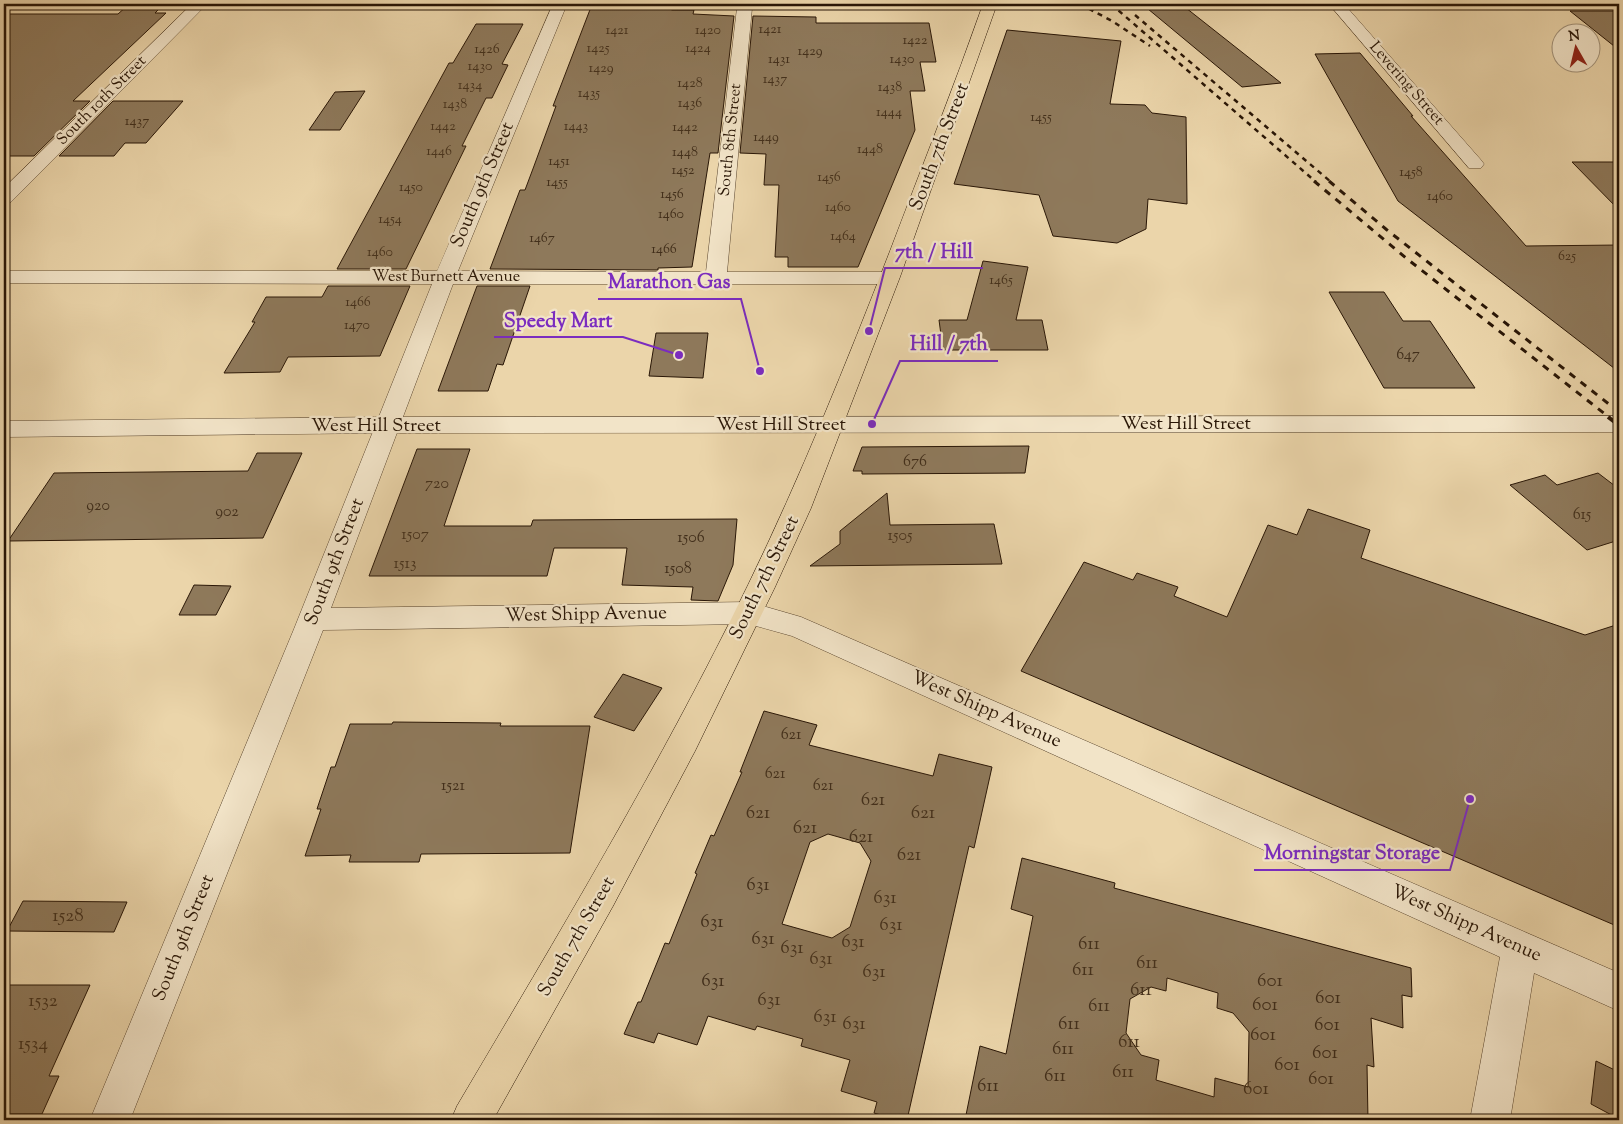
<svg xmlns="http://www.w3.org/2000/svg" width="1623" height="1124" font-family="'Sorts Mill Goudy',serif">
<rect width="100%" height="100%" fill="#ebd5aa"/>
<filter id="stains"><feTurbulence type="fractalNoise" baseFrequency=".004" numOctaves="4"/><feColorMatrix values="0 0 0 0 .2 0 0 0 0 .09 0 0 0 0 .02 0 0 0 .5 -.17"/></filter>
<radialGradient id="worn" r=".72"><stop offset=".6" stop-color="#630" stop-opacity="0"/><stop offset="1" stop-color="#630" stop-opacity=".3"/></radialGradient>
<path fill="#8e795b" stroke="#291606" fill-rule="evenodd" d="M1142 4H1181L1281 83 1242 87Z
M127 6H162L155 13H166L73 101H90L34 156H4V14H118Z
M591 7H666L672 10H694L693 14 734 16 718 153H710L692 267 658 268V270L490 269 520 190H525L534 166 556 106H553Z
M1570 11H1619V50Z
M753 16 816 17V23H929L936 62H920L925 91H910L915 130 858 267H788V257H775L779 185H764L766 154 740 153Z
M476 24H523L502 64 508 65 492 98H486L462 146H466L406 269H337L449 63H453Z
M1007 30 1121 41 1110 104 1145 105 1152 113 1186 117 1187 204 1148 199 1146 229 1117 243 1053 236 1039 195 954 184Z
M1360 53 1413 116H1411L1526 246 1619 245V372L1398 201 1315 54Z
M365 91 340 130H309L335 92Z
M113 101H183L146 143H125L114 156H59Z
M1572 162H1619V210Z
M983 261 1028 267 1016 320H1042L1048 350H943L939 320H967Z
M328 286H410L380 356 288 357 280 372 224 373 255 322H252L266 297H322Z
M477 286H530L503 365 497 364 488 391H438Z
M1329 292H1384L1403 321H1430L1475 388H1384Z
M656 333H708L703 378 649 376Z
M1029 446 1025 473 862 474V471H853L862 447Z
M417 449H470L444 526H531L533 520 737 519 733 565 718 601 691 600 693 587 622 585 627 548H554L547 576H369Z
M257 453H302L263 538 8 541 54 473 248 471Z
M1598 473 1619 489V540L1587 550 1510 485 1545 475 1557 485Z
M887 493 890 525 994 524 1002 564 810 566 840 544V531Z
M1308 509 1370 530 1361 558 1585 635 1619 624V927L1021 671 1084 562 1133 580 1137 573 1178 587 1174 596 1227 617 1268 525 1297 535Z
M194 585 231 586 216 615H179Z
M623 674 662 688 634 731 594 717Z
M764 711 817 725 809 745 933 776 939 754 992 767 974 848 969 846 907 1120H898L874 1113 877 1102 841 1091 850 1060 801 1046 803 1039 757 1026 755 1030 708 1016 697 1045 658 1033 654 1043 624 1034 638 1002H641L665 943 669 944 697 874 695 873 711 835 714 836 742 772H740ZM828 834 860 843 871 861 850 927 832 938 782 924 810 842Z
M393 722 501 723 500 726H590L570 853 421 854 419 862H349L351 855 305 856 321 809H317L331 767H335L350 724H392Z
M1022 858 1115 883 1114 888 1411 968 1412 997 1402 995 1403 1028 1371 1018 1374 1067 1367 1065 1368 1120H965L980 1046 1006 1054 1033 916 1011 909ZM1167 978 1218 993 1217 1008 1233 1013 1249 1032 1248 1087 1215 1078 1214 1097 1156 1080 1159 1060 1141 1055 1126 1033 1130 999 1151 987 1166 991Z
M23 901 127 902 114 932 7 931Z
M4 985H90L49 1076H59L42 1114H4Z
M1596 1061 1619 1072V1119L1591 1104Z"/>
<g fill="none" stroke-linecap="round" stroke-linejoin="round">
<g stroke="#5a462f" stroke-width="1">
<path id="minor" d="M192 4H207L11 202 4 204V188Z
M553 4H567L458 271 706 272 737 8H672L665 4H920L913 8H752L727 272H889L896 274 899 278 896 282 889 284H453L331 608 749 602 801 617 1619 973V1011L1534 973 1510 1120H1470L1500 957 792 636 749 624 323 630 130 1120H90L294 629 432 284 4 283V271H437Z
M1329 4H1344L1481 160 1484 164 1481 168H1469Z"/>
</g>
<g stroke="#5a462f" stroke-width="1">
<path id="tertiary" d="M1619 416V432L387 433 4 437V421L387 417Z"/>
</g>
<g stroke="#291606" stroke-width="1">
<path id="primary" d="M983 4H997L900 277 811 508 775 587 695 751 613 906 493 1120H451L457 1106C558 935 661 764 748 585 801 476 846 364 890 251 921 169 954 87 983 4Z"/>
</g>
<use href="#minor" fill="#f2e4c8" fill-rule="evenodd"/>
<use href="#tertiary" fill="#f2e4c8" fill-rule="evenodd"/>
<use href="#primary" fill="#ebd5aa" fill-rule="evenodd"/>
<path stroke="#291606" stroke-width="2.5" stroke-dasharray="5 5" stroke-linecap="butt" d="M1080 4 1112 21 1150 46
M1111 4 1316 182
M1135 15 1331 182"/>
<path stroke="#291606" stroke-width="3" stroke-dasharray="7 7" stroke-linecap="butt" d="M1314 181 1406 258 1610 418
M1329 181 1387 230 1619 412"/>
<path stroke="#291606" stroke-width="4" stroke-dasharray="9 9" stroke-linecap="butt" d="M1608 417 1619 425"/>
</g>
<g text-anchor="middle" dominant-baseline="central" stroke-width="4.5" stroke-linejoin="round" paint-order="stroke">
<g font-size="14" fill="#422f1b">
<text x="770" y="30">1421</text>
<text x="617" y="31">1421</text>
<text x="708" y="31">1420</text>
<text x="915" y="41">1422</text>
<text x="598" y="49">1425</text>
<text x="698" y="49">1424</text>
<text x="487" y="50">1426</text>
<text x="810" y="52">1429</text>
<text x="779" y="60">1431</text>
<text x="902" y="60">1430</text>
<text x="480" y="67">1430</text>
<text x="601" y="69">1429</text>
<text x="775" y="80">1437</text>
<text x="690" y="84">1428</text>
<text x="470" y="86">1434</text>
<text x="890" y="88">1438</text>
<text x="589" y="94">1435</text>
<text x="690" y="104">1436</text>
<text x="455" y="105">1438</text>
<text x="889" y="113">1444</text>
<text x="1041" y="118">1455</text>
<text x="137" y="122">1437</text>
<text x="443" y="127">1442</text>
<text x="576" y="127">1443</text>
<text x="685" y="128">1442</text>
<text x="766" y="138">1449</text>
<text x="870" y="150">1448</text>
<text x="439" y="152">1446</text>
<text x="685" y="153">1448</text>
<text x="559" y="162">1451</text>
<text x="683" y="171">1452</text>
<text x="1411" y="173">1458</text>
<text x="829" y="178">1456</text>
<text x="557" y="183">1455</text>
<text x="411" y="188">1450</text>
<text x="672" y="195">1456</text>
<text x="1440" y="197">1460</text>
<text x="838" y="208">1460</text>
<text x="671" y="215">1460</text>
<text x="390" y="220">1454</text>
<text x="843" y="237">1464</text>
<text x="542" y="239">1467</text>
<text x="664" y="250">1466</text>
<text x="380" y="253">1460</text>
<text x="1567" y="257">625</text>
<text x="1001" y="281">1465</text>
<text x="358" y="303">1466</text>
<text x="357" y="326">1470</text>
</g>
<g font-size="16" fill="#291606" stroke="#f2e4c8">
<text transform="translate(1406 84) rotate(49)">Levering Street</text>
<text transform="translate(102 101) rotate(-45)">South 10th Street</text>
<text transform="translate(731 140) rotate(-84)">South 8th Street</text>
<text x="446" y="277">West Burnett Avenue</text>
</g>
<g font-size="16" fill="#422f1b">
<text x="1408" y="355">647</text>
<text x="915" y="462">676</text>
<text x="437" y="484">720</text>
<text x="98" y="506">920</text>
<text x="227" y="512">902</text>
<text x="1582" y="515">615</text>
<text x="415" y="535">1507</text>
<text x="900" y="536">1505</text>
<text x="691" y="538">1506</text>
<text x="405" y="564">1513</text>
<text x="678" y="569">1508</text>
<text x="791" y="735">621</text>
<text x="775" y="774">621</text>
<text x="453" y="786">1521</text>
<text x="823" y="786">621</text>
</g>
<g font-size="19" fill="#291606" stroke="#f2e4c8">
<text transform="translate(940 147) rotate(-69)">South 7th Street</text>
<text transform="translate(483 185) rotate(-67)">South 9th Street</text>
<text x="1186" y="424">West Hill Street</text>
<text x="781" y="425">West Hill Street</text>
<text x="376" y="426">West Hill Street</text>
<text transform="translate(335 562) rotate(-69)">South 9th Street</text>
<text transform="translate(765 578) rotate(-64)">South 7th Street</text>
<text transform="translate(586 615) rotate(-1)">West Shipp Avenue</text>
<text transform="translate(986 710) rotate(24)">West Shipp Avenue</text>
<text transform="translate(1466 924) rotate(24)">West Shipp Avenue</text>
<text transform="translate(577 937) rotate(-60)">South 7th Street</text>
<text transform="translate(184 938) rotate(-68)">South 9th Street</text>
</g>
<g font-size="19" fill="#422f1b">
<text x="873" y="800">621</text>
<text x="758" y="813">621</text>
<text x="923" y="813">621</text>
<text x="805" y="828">621</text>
<text x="861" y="837">621</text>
<text x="909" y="855">621</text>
<text x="758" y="885">631</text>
<text x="885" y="898">631</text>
<text x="68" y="916">1528</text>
<text x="712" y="922">631</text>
<text x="891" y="925">631</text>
<text x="763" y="939">631</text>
<text x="853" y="942">631</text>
<text x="1089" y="944">611</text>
<text x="792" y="948">631</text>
<text x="821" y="959">631</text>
<text x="1147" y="963">611</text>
<text x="1083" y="970">611</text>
<text x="874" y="972">631</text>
<text x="713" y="981">631</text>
<text x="1270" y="981">601</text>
<text x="1141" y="990">611</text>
<text x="1328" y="998">601</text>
<text x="769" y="1000">631</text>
<text x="43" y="1001">1532</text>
<text x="1265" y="1005">601</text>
<text x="1099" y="1006">611</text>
<text x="825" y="1017">631</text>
<text x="854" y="1024">631</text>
<text x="1069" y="1024">611</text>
<text x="1327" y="1025">601</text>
<text x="1263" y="1035">601</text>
<text x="1129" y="1042">611</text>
<text x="33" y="1044">1534</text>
<text x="1063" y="1049">611</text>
<text x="1325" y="1053">601</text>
<text x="1287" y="1065">601</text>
<text x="1123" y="1072">611</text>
<text x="1055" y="1076">611</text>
<text x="1321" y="1079">601</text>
<text x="988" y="1086">611</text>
<text x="1256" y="1089">601</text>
</g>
</g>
<path fill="none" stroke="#7b2cbf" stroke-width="2" d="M869 331L885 268H983M760 371L741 299H598M679 355L623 337H494M872 424L900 361H998M1470 799L1450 870H1254"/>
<g fill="#7b2cbf" stroke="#f2e4c8" stroke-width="2">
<circle cx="869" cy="331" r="5"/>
<circle cx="760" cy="371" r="5"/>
<circle cx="679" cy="355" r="5"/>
<circle cx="872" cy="424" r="5"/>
<circle cx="1470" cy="799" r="5"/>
</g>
<g font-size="20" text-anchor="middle" font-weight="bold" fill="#7b2cbf" stroke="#f2e4c8" stroke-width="4.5" stroke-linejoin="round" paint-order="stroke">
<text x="934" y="258">7th / Hill</text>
<text x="669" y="288">Marathon Gas</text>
<text x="558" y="327">Speedy Mart</text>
<text x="949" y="350">Hill / 7th</text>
<text x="1352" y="859">Morningstar Storage</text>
</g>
<rect width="1623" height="1124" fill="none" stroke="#ebd5aa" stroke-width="20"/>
<rect x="5" y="5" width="1613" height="1114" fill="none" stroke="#291606" stroke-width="2.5"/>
<rect x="10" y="10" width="1603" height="1104" fill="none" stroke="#291606"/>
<g transform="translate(1576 48) rotate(352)"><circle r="24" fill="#f2e4c8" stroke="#a2927a"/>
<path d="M0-4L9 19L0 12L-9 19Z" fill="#8f2418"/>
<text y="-8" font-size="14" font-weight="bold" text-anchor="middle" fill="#291606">N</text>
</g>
<rect width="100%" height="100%" filter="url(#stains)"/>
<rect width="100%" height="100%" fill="url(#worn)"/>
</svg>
